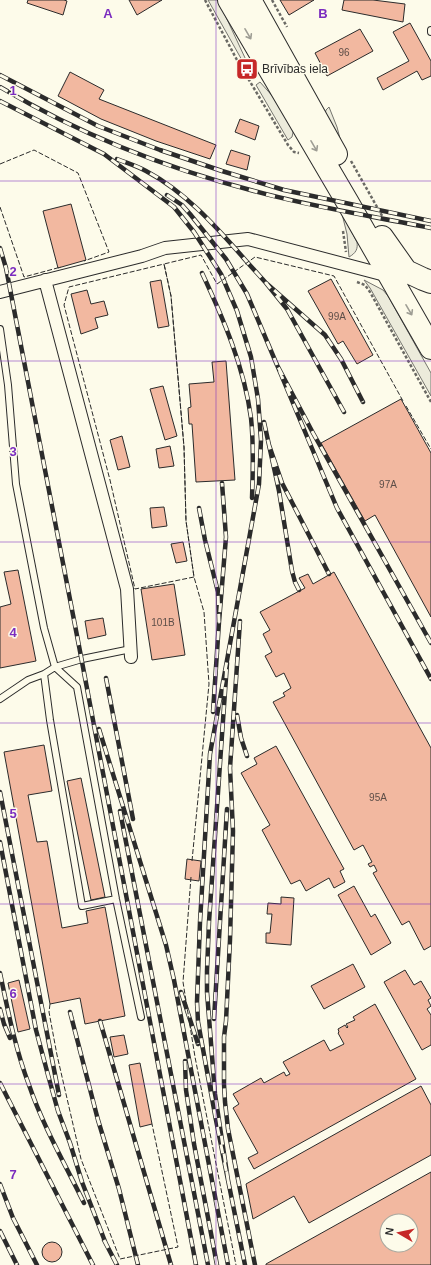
<svg xmlns="http://www.w3.org/2000/svg" width="431" height="1265" font-family="Arial,sans-serif">
<rect width="100%" height="100%" fill="#fdfbea"/>
<path fill="#ecebdb" stroke="#74746e" d="M208 0H218L246 60 243 62Z
M260 82 282 107 294 128 292 137 288 140 256 85Z
M329 107 337 127 344 154 325 114 326 110Z
M342 214 357 242C358 249 356 253 349 257L347 234Z
M364 280 383 290 388 296 431 373V396L370 288Z"/>
<path fill="#f2b8a0" stroke="#2b2b2b" fill-rule="evenodd" d="M28 0H64L67 1 63 15 27 3Z
M129 0H162L137 15Z
M280 0H314L289 15Z
M344 0H373L405 4 403 22 342 10Z
M410 23 431 61V76L422 80 417 71 383 90 377 78 409 61 393 32Z
M360 29 373 51 327 76 315 53Z
M70 72 104 90 99 99 216 145 210 159 156 141 101 119 58 96Z
M240 119 259 126 255 140 235 132Z
M231 150 250 156 247 170 226 164Z
M71 204 86 260 58 268 43 211Z
M331 279 373 355 357 364 343 341 338 344 308 291Z
M161 280 169 326 158 328 150 282Z
M87 290 91 304 104 301 108 315 95 318 98 328 81 334 71 294Z
M226 361 235 480 196 482 192 424H189L188 408 191 407 189 384 214 382 212 362Z
M163 386 177 436 165 440 150 389Z
M401 399 431 453V617L375 515 365 521 321 443Z
M122 436 130 467 118 470 110 440Z
M170 446 174 466 159 468 156 449Z
M164 507 167 526 152 528 150 508Z
M183 542 187 561 176 563 171 544Z
M18 570 36 661 0 668V607L11 604 4 572Z
M334 572 431 748V946L424 950 409 921 402 925 373 873 377 871 374 865 370 867 368 864 372 862 363 845 354 850 273 702 285 696 283 693 291 688 284 673 276 677 265 656 272 652 263 634 270 630 260 612 305 588 299 578 308 574 313 584Z
M174 584 185 655 152 660 141 589Z
M103 618 106 635 88 639 85 621Z
M44 745 52 791 28 795 37 842 47 841 62 928 88 923 86 911 105 907 125 1016 85 1024 80 998 50 1004 4 752Z
M276 746 344 869 340 871 345 882 334 888 329 878 306 891 300 880 291 884 262 830 270 825 241 773 257 764 254 758Z
M81 778 105 897 91 900 67 781Z
M187 859 201 861 199 881 185 879Z
M354 886 371 917 375 914 391 943 371 955 338 895Z
M281 897 294 898 291 945 266 943V933H270L272 914H267L268 903 281 904Z
M353 964 365 987 324 1009 311 986Z
M405 970 414 985 421 981 431 998 428 1000 431 1006 427 1009 431 1015V1045L422 1050 384 982Z
M19 980 30 1029 18 1032 8 983Z
M375 1004 416 1079 254 1169 248 1158 258 1153 233 1108 239 1104 233 1094 261 1078 264 1083 284 1072 286 1076 290 1074 283 1062 324 1040 330 1051 344 1044 338 1033 339 1032 338 1029 345 1025 347 1028 348 1027 346 1024 355 1020 353 1017Z
M124 1035 128 1054 114 1057 110 1037Z
M140 1063 152 1124 140 1127 129 1065Z
M421 1086 431 1105V1155L309 1223 294 1196 253 1219 246 1184Z
M431 1172V1265H266V1264ZM387 1221H411V1245H387Z
M42 1252a10 10 0 1 1 20 0a10 10 0 1 1-20 0Z"/>
<g fill="none" stroke-linecap="round" stroke-linejoin="round">
<g stroke="#2b2b2b" stroke-width="8">
<path id="lane" d="M431 30V32
M0 329 8 385 16 484 44 628 55 667 77 687 116 899 141 1017
M44 674 50 720 82 906 116 899
M0 699 28 680 44 674 55 667 82 659 131 649"/>
</g>
<g stroke="#2b2b2b" stroke-width="14">
<path id="street" d="M45 280 127 589 131 657
M0 292 142 256 165 248 248 239 389 276"/>
</g>
<g stroke="#2b2b2b" stroke-width="24">
<path id="highway" d="M229 0 348 203 431 348
M250 0 336 154
M382 237 406 271 423 279 431 282"/>
</g>
<path stroke="#6a6964" stroke-width="2.5" stroke-dasharray="3 2" stroke-linecap="butt" d="M205 0 237 60 288 145 294 152 299 153
M272 0 287 27
M351 161 385 221
M343 231 346 252
M357 282 365 285 370 292 431 402"/>
<use href="#lane" stroke="#fdfbea" stroke-width="6"/>
<use href="#street" stroke="#fdfbea" stroke-width="12"/>
<use href="#highway" stroke="#fdfbea" stroke-width="22"/>
<g stroke="#2b2b2b" stroke-width="4.5">
<path id="rail" d="M0 75 98 126 160 150 222 171 284 190 431 221
M0 87C79 134 165 168 254 191 312 207 372 216 431 228
M0 101 104 154 174 207 194 232 221 274 237 311 251 357 258 399 261 440 259 484 210 754 200 922 197 1002 198 1022 216 1120 228 1180 215 1094 207 992V971L209 922 227 663
M117 159C127 163 137 166 146 171 195 197 229 243 266 283
M167 195 182 205 190 214 226 259 247 294 277 365
M0 248 6 268 79 646 196 1265
M202 273C224 320 244 367 251 418 254 445 253 471 252 498
M344 412 287 309 266 283 325 335 341 359 363 402
M264 422 269 445
M199 508 205 540 218 592 219 622 226 537 222 483
M299 590 295 582 292 571 279 491 269 445 282 483 329 574
M240 621 230 768 233 831 230 940 226 1021 224 1037V1084L225 1102 228 1129 255 1265
M431 643 313 433 277 365 337 508 431 679
M106 678 133 819
M213 712 219 622
M237 715 241 738 247 756
M99 729 166 945 174 980 228 1265
M0 792 59 1095
M120 811 208 1265
M0 842 36 1030 48 1075 58 1111 70 1143 82 1182 106 1244
M0 973C8 1011 15 1048 29 1085 43 1126 65 1164 84 1203
M181 992 198 1044
M0 1009 4 1024 10 1038
M70 1012 98 1120 119 1189 138 1265
M214 1019 227 809
M100 1021 171 1265
M185 1061 186 1090 194 1144 217 1265
M0 1083 93 1265
M228 1180 245 1265
M0 1184 13 1218 37 1265
M0 1231 17 1265
M104 1240 117 1265"/>
</g>
<use href="#rail" stroke="#fdfbea" stroke-width="3" stroke-dasharray="9" stroke-linecap="butt"/>
<path stroke="#2b2b2b" stroke-width="1" stroke-dasharray="5 2" stroke-linecap="butt" d="M0 164 34 150 78 173 109 252 84 261
M0 207 24 277 61 267
M164 264 171 296 184 447 186 521 194 577 135 589 110 480 64 305 69 287Z
M406 406 431 449
M192 861 209 684 204 612 194 577 186 521 184 447 175 343 171 296 164 264 201 255 217 284 255 257 334 276 403 401
M191 877 183 982 195 1057 236 1265
M50 1004 49 1012 57 1055 81 1159 120 1259 178 1247 152 1124"/>
</g>
<defs><path id="oneway-shaft" d="M-6 0H5M1.5-3L5.5 0L1.5 3" fill="none" stroke-width="1.6" stroke-linecap="round" stroke-linejoin="round"/></defs>
<g stroke="#9e9d94">
<use href="#oneway-shaft" transform="translate(248 34) rotate(60)"/>
<use href="#oneway-shaft" transform="translate(314 146) rotate(60)"/>
<use href="#oneway-shaft" transform="translate(409 310) rotate(60)"/>
</g>
<path fill="none" stroke="#7b2cbf" stroke-width="1" stroke-opacity="0.55" d="M216 0V1265M0 181H431M0 361H431M0 542H431M0 723H431M0 904H431M0 1084H431"/>
<defs>
<g id="bus-square" transform="scale(1.15)"><rect x="-9" y="-9" width="18" height="18" rx="4" fill="#c62828" stroke="#fdfbea"/><path d="M-5-6H5V4H4V6H2V4H-2V6H-4V4H-5ZM-3.5-4V0h7V-4ZM-3.5 1.2v1.5H-2V1.2ZM2 1.2v1.5H3.5V1.2Z" fill="#fff"/></g>
</defs>
<g fill-rule="evenodd">
<use href="#bus-square" x="247" y="69"/>
</g>
<g text-anchor="middle" dominant-baseline="central" stroke-width="3" stroke-linejoin="round" paint-order="stroke">
<g font-size="10" fill="#5d4e48">
<text x="344" y="52">96</text>
<text x="337" y="316">99A</text>
<text x="388" y="484">97A</text>
<text x="163" y="622">101B</text>
<text x="378" y="797">95A</text>
</g>
<g font-size="12" fill="#2b2b2b" stroke="#fdfbea" text-anchor="start">
<text x="262" y="69">Brīvības iela</text>
</g>
</g>
<g font-size="13" text-anchor="middle" font-weight="bold" fill="#7b2cbf" stroke="#fdfbea" stroke-width="3" stroke-linejoin="round" paint-order="stroke">
<text x="108" y="18">A</text>
<text x="323" y="18">B</text>
<text x="13" y="95">1</text>
<text x="13" y="276">2</text>
<text x="13" y="456">3</text>
<text x="13" y="637">4</text>
<text x="13" y="818">5</text>
<text x="13" y="998">6</text>
<text x="13" y="1179">7</text>
</g>
<g transform="translate(399 1233) rotate(279)"><circle r="19" fill="#fdfbea" stroke="#a9a89e"/>
<path d="M0-3L7 15L0 10L-7 15Z" fill="#c62828"/>
<text y="-6" font-size="11" font-weight="bold" text-anchor="middle" fill="#2b2b2b">N</text>
</g>
</svg>
